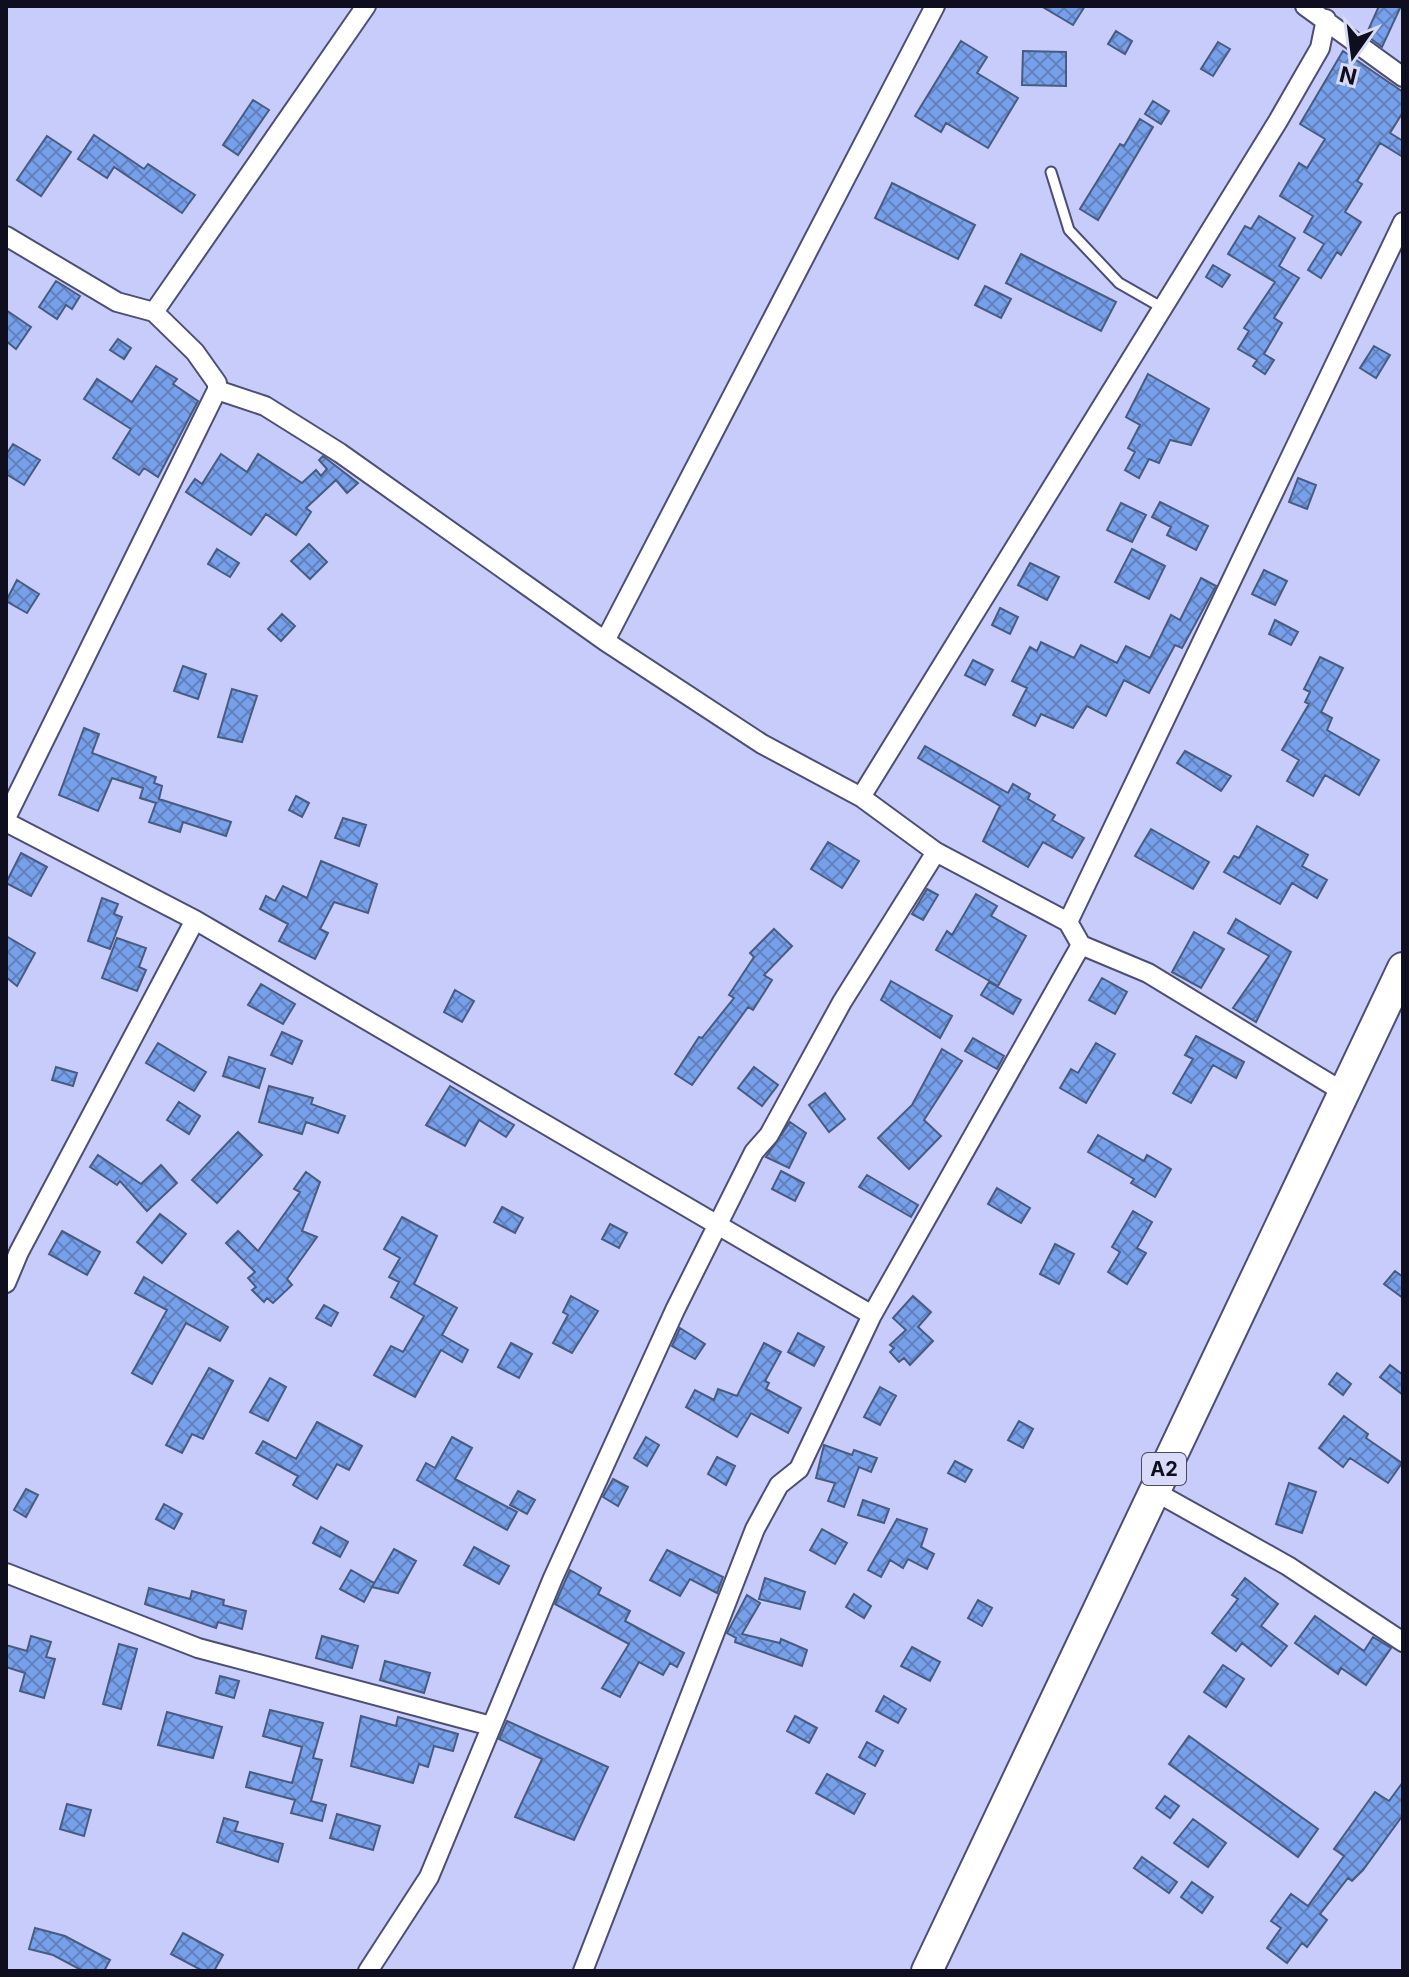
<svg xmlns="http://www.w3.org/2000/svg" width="1409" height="1977" font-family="Inter,sans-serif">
<defs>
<pattern id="building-cross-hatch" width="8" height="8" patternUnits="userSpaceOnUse" patternTransform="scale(2)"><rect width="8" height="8" fill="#77a0ea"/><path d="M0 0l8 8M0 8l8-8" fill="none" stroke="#6081bd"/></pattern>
</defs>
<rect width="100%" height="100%" fill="#c8ccfb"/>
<path fill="url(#building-cross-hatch)" stroke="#485c81" stroke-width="2" d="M1041 6H1085L1073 25Z
M1379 6H1401L1382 47 1366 35Z
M1116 31 1132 41 1125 54 1108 44Z
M961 41 987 57 977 73 1018 98 988 148 946 123 941 132 915 116Z
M1218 42 1230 49 1213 76 1201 69Z
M1023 51 1066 52V86L1022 85Z
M1343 51 1403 92V112L1390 133 1403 141V157L1380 143 1357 181 1362 184 1345 212 1361 222 1341 255 1337 252 1321 278 1308 270 1324 244 1304 232 1313 216 1280 196 1299 163 1307 168 1325 139 1300 124Z
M253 100 269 110 238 155 223 145Z
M1153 101 1169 111 1161 124 1145 114Z
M1140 119 1153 127 1098 220 1080 209 1120 144 1124 146Z
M94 135 144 169 148 164 195 195 182 213 114 167 107 178 78 159Z
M47 136 71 152 41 196 17 180Z
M892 183 975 225 958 259 875 218Z
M1259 216 1295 238 1279 266 1299 278 1274 318 1282 323 1264 354 1274 360 1265 374 1253 366 1257 360 1238 349 1249 331 1244 328 1275 282 1228 254 1245 226 1251 229Z
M1021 254 1116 302 1101 331 1006 283Z
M1213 265 1230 275 1222 287 1206 277Z
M56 281 80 296 72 309 66 305 57 319 39 307Z
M985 286 1011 299 1001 318 975 305Z
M6 310 31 327 16 349 6 341Z
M118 339 131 348 124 359 110 350Z
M1374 346 1390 355 1376 378 1360 368Z
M156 366 177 379 173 384 198 401 158 477 144 468 139 475 113 458 131 429 84 399 97 379 132 402Z
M1148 374 1209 409 1191 445 1170 440 1159 463 1149 459 1139 478 1125 470 1135 452 1128 448 1140 425 1126 417Z
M13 444 40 460 24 485 6 474V455Z
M221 454 247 472 258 454 302 483 316 470 321 476 327 469 319 460 323 456 358 483 347 493 336 480 306 508 311 512 296 535 266 514 251 535 186 492 195 479 202 484Z
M1298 478 1316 485 1307 509 1289 502Z
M1160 502 1208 526 1196 550 1167 535 1171 527 1152 517Z
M1121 503 1146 515 1132 542 1107 530Z
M309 544 327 562 310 579 291 561Z
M217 549 239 563 230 577 208 564Z
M1132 549 1165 566 1149 599 1115 582Z
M1030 563 1059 577 1047 600 1018 585Z
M1264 570 1287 581 1275 605 1252 594Z
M1201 578 1216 586 1182 648 1175 645 1149 693 1124 680 1106 716 1087 706 1073 728 1041 714 1035 726 1013 715 1027 688 1012 681 1030 647 1037 651 1041 642 1074 658 1081 645 1117 663 1126 646 1150 658 1171 615 1180 620Z
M17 580 39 594 27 613 6 601Z
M1000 608 1018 617 1010 634 992 625Z
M282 614 295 626 281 641 268 629Z
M1275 620 1298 632 1291 645 1269 634Z
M1320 657 1343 668 1321 712 1332 718 1327 730 1379 760 1359 795 1325 775 1313 796 1287 781 1299 760 1282 750 1309 704 1305 702 1310 692 1304 689Z
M973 660 993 670 985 685 965 675Z
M183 666 206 674 198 699 174 691Z
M232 689 257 696 242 742 218 737Z
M84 728 99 734 92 753 156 777 154 783 162 786 159 799 231 822 226 836 183 822 180 832 149 822 156 803 140 798 143 788 112 778 98 811 59 795Z
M925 746 1008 793 1013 784 1030 794 1028 799 1055 815 1052 820 1084 838 1072 858 1043 842 1028 867 983 841 1000 806 918 758Z
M1185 751 1231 776 1221 791 1177 763Z
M296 796 309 803 302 817 289 810Z
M343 818 366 825 359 846 335 838Z
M1257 826 1308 855 1302 866 1327 880 1317 898 1292 883 1280 904 1224 872 1234 856 1239 858Z
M1151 829 1209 862 1193 889 1135 856Z
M828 842 859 861 842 888 811 869Z
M21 853 47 867 31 896 6 883Z
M321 861 377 884 368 913 334 902 320 929 328 933 315 959 279 941 288 924 260 909 266 896 275 901 283 886 307 898Z
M927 889 938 895 923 920 912 914Z
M976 894 997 906 991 916 1026 936 998 986 936 950 947 931 952 935Z
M102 898 118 904 114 914 122 917 110 949 88 941Z
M1236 919 1291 952 1256 1022 1233 1008 1269 956 1228 933Z
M774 929 792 946 764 975 772 980 753 1010 748 1007 692 1085 675 1074 699 1037 702 1038 734 998 729 995 754 957 750 953Z
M1194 932 1224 949 1201 988 1172 972Z
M6 936 35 953 17 986 6 977Z
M117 938 146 948 139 967 146 970 137 991 102 978Z
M1102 978 1127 992 1115 1014 1089 1000Z
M891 981 952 1016 940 1038 881 1000Z
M989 982 1021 1000 1013 1014 981 995Z
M261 984 295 1004 283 1024 248 1005Z
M455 990 474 1001 462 1022 444 1012Z
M282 1032 302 1041 292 1064 271 1055Z
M1196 1036 1244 1062 1236 1078 1213 1065 1191 1103 1173 1093 1193 1059 1185 1055Z
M973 1038 1004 1056 997 1069 965 1051Z
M158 1043 206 1072 194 1091 146 1063Z
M1096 1043 1115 1054 1086 1103 1060 1088 1071 1069 1078 1073Z
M942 1049 962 1061 924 1120 941 1136 909 1169 878 1138 912 1105Z
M229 1057 265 1069 259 1088 223 1076Z
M56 1067 77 1073 73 1086 52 1080Z
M754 1067 778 1085 762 1106 738 1088Z
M269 1086 313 1098 311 1104 345 1116 338 1133 306 1122 302 1134 259 1122Z
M450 1086 514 1125 506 1137 479 1120 465 1146 426 1125Z
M825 1093 845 1119 829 1132 809 1105Z
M179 1102 200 1116 189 1134 167 1120Z
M790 1122 806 1133 789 1168 766 1157Z
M238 1132 262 1155 217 1203 192 1180Z
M1098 1135 1144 1161 1147 1155 1171 1169 1155 1197 1131 1183 1134 1179 1088 1152Z
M98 1155 141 1184 161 1165 177 1183 147 1211 120 1181 117 1185 90 1167Z
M781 1171 804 1183 795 1201 772 1189Z
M306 1172 320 1182 302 1231 317 1237 287 1279 292 1285 273 1303 267 1298 264 1302 252 1290 256 1287 248 1278 255 1272 226 1243 238 1231 258 1251 300 1192 294 1189Z
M867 1175 918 1205 911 1217 859 1187Z
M997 1188 1030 1208 1021 1223 988 1204Z
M502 1207 523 1218 515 1233 494 1222Z
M1133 1211 1152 1222 1137 1248 1146 1253 1127 1284 1108 1272 1120 1252 1112 1247Z
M160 1214 186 1234 162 1263 137 1242Z
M402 1217 437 1236 414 1284 457 1308 442 1335 468 1350 462 1362 441 1350 415 1397 374 1375 391 1346 403 1352 424 1316 391 1297 399 1282 389 1277 400 1258 384 1249Z
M610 1224 627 1233 619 1248 602 1239Z
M62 1231 100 1252 87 1275 49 1254Z
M1055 1244 1074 1254 1059 1284 1040 1274Z
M1395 1271 1403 1277V1298L1384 1284Z
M144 1277 228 1327 220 1341 186 1323 152 1384 132 1373 167 1310 135 1293Z
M571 1296 598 1311 572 1353 553 1343 568 1315 563 1312Z
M913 1296 931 1312 918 1327 933 1341 910 1365 904 1358 899 1362 890 1352 894 1348 890 1345 906 1330 893 1318Z
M324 1305 338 1313 331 1326 316 1318Z
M680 1328 705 1344 695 1359 672 1346Z
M798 1333 824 1347 814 1366 788 1352Z
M511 1343 532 1354 519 1378 498 1367Z
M764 1343 781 1352 765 1381 769 1383 766 1389 801 1408 788 1433 751 1413 737 1437 686 1407 695 1390 714 1400 718 1389 737 1396Z
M1390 1365 1403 1375V1395L1380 1377Z
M209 1368 233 1381 203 1439 192 1434 182 1453 166 1445Z
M1337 1373 1351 1384 1343 1395 1329 1384Z
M270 1378 286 1387 268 1421 250 1412Z
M880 1387 896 1396 880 1425 864 1417Z
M1344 1416 1368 1434 1366 1438 1402 1463 1388 1483 1350 1458 1343 1467 1319 1448Z
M1019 1421 1033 1429 1023 1448 1008 1440Z
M317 1422 362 1446 349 1470 337 1464 317 1499 293 1485 298 1476 256 1453 263 1441 296 1459Z
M452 1437 472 1448 455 1479 517 1512 507 1530 417 1480 426 1463 435 1468Z
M646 1437 659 1445 647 1466 634 1458Z
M824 1445 852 1455 854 1450 877 1458 871 1472 859 1467 844 1507 828 1501 835 1483 816 1478Z
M717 1457 735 1466 726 1485 708 1474Z
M955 1461 972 1470 965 1482 948 1473Z
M613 1479 628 1487 618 1506 603 1497Z
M1289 1483 1316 1492 1302 1533 1276 1524Z
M26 1489 38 1495 26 1517 14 1510Z
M518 1491 535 1500 527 1514 510 1505Z
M863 1500 889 1509 884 1523 858 1515Z
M164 1504 182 1514 174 1529 156 1519Z
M897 1519 927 1529 921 1547 934 1554 927 1569 908 1559 903 1568 890 1560 881 1577 868 1570Z
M321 1527 348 1542 340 1557 313 1543Z
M822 1529 847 1543 835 1564 810 1550Z
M474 1547 509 1566 499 1584 464 1565Z
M394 1549 416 1561 398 1593 372 1587Z
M667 1550 723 1577 717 1593 690 1579 680 1596 650 1580Z
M351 1570 374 1583 364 1602 340 1589Z
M570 1570 601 1588 598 1594 630 1611 625 1621 684 1653 677 1667 670 1663 663 1675 639 1662 620 1697 602 1688 629 1644 555 1604Z
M765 1578 805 1592 800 1609 759 1599Z
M1245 1578 1278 1604 1261 1626 1287 1646 1271 1666 1242 1643 1236 1651 1212 1633 1238 1599 1232 1595Z
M149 1588 190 1599 192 1591 224 1600 223 1605 246 1611 242 1629 218 1622 216 1628 145 1604Z
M854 1594 871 1606 864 1618 846 1607Z
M747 1595 760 1603 742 1634 780 1643 781 1639 807 1650 802 1666 735 1642 736 1638 727 1633Z
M978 1600 992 1608 982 1626 968 1618Z
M1315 1616 1364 1651 1373 1637 1391 1648 1366 1685 1341 1668 1338 1674 1295 1643Z
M31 1636 51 1642 46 1657 55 1659 44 1698 20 1691 25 1673 6 1667V1645L27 1651Z
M322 1636 358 1646 352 1668 316 1658Z
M119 1644 137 1649 121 1709 103 1704Z
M912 1647 940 1662 930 1681 901 1666Z
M385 1661 430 1673 424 1693 380 1680Z
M1223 1665 1244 1679 1226 1707 1204 1692Z
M220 1676 239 1681 234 1698 216 1693Z
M884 1696 906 1709 898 1723 876 1711Z
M270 1710 323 1723 313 1758 322 1760 311 1801 326 1805 322 1821 291 1813 295 1800 246 1787 250 1772 292 1783 302 1747 263 1736Z
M167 1712 222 1727 213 1758 158 1745Z
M361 1716 396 1726 398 1717 458 1734 453 1751 434 1746 428 1767 419 1764 413 1783 351 1766Z
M795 1716 817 1728 809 1743 787 1731Z
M507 1721 608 1767 574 1840 515 1817 542 1759 499 1739Z
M1189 1736 1318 1829 1298 1857 1169 1764Z
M867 1742 883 1751 875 1766 859 1757Z
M827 1774 865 1794 854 1814 816 1793Z
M1403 1782V1815L1363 1870 1352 1881 1348 1878 1320 1914 1327 1920 1307 1947 1302 1943 1287 1963 1267 1948 1281 1928 1271 1921 1291 1894 1308 1906 1344 1856 1334 1849 1375 1792 1389 1801Z
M1165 1796 1179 1806 1170 1818 1156 1808Z
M67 1804 91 1810 84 1836 60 1829Z
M337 1814 380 1826 373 1850 330 1838Z
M224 1818 238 1822 235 1831 283 1844 278 1862 217 1842Z
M1193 1819 1226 1843 1208 1867 1174 1843Z
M1142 1857 1177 1882 1169 1893 1134 1868Z
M1192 1882 1213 1897 1202 1913 1181 1897Z
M35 1928 65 1936 110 1960 104 1971H83L53 1955 29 1949Z
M183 1933 223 1955 214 1971H203L171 1954Z"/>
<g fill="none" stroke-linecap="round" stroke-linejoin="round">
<g stroke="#4c4e76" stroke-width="13">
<path id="service" d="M1051 172 1069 230 1119 283 1161 307"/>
</g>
<g stroke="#4c4e76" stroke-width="22">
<path id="minor" d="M1305 6 1403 77
M6 236 117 302 154 312 195 352 217 383V390L265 406 340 453 605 641 762 744 861 797 936 852 1068 922 1081 945 1148 973 1345 1093
M154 312 366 6
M605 641 935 6
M861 797 1278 121 1320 48 1326 19
M6 818 217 390
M6 822 195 920 872 1315
M1068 922 1403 222
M6 1283 19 1252 195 920
M1154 1491 1288 1566 1403 1642
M6 1573 198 1648 491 1726
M368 1971 429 1877 553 1578 675 1310 754 1152 769 1135 842 1002 936 852
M583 1971 755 1529 779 1485 799 1469 872 1315 1081 945"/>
</g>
<g stroke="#4c4e76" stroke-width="34">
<path id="trunk" d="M927 1971 1403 968"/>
</g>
<use href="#service" stroke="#fff" stroke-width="9"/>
<use href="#minor" stroke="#fff" stroke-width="18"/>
<use href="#trunk" stroke="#fff" stroke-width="30"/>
</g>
<g text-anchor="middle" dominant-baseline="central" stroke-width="8" stroke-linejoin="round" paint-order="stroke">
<rect fill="#d8daf7" stroke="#4b4b5f" stroke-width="2" x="1142" y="1453" width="44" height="32" rx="6"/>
<g font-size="20" font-weight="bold" fill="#0e0e1e">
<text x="1164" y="1469">A2</text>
</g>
</g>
<rect width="1409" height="1977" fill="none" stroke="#0e0e1e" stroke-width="16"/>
<g transform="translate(1353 56) rotate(194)" stroke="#d8daf7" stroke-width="6" paint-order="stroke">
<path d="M0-6L14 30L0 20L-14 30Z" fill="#0e0e1e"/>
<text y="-12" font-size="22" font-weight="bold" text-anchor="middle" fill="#0e0e1e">N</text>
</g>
</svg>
